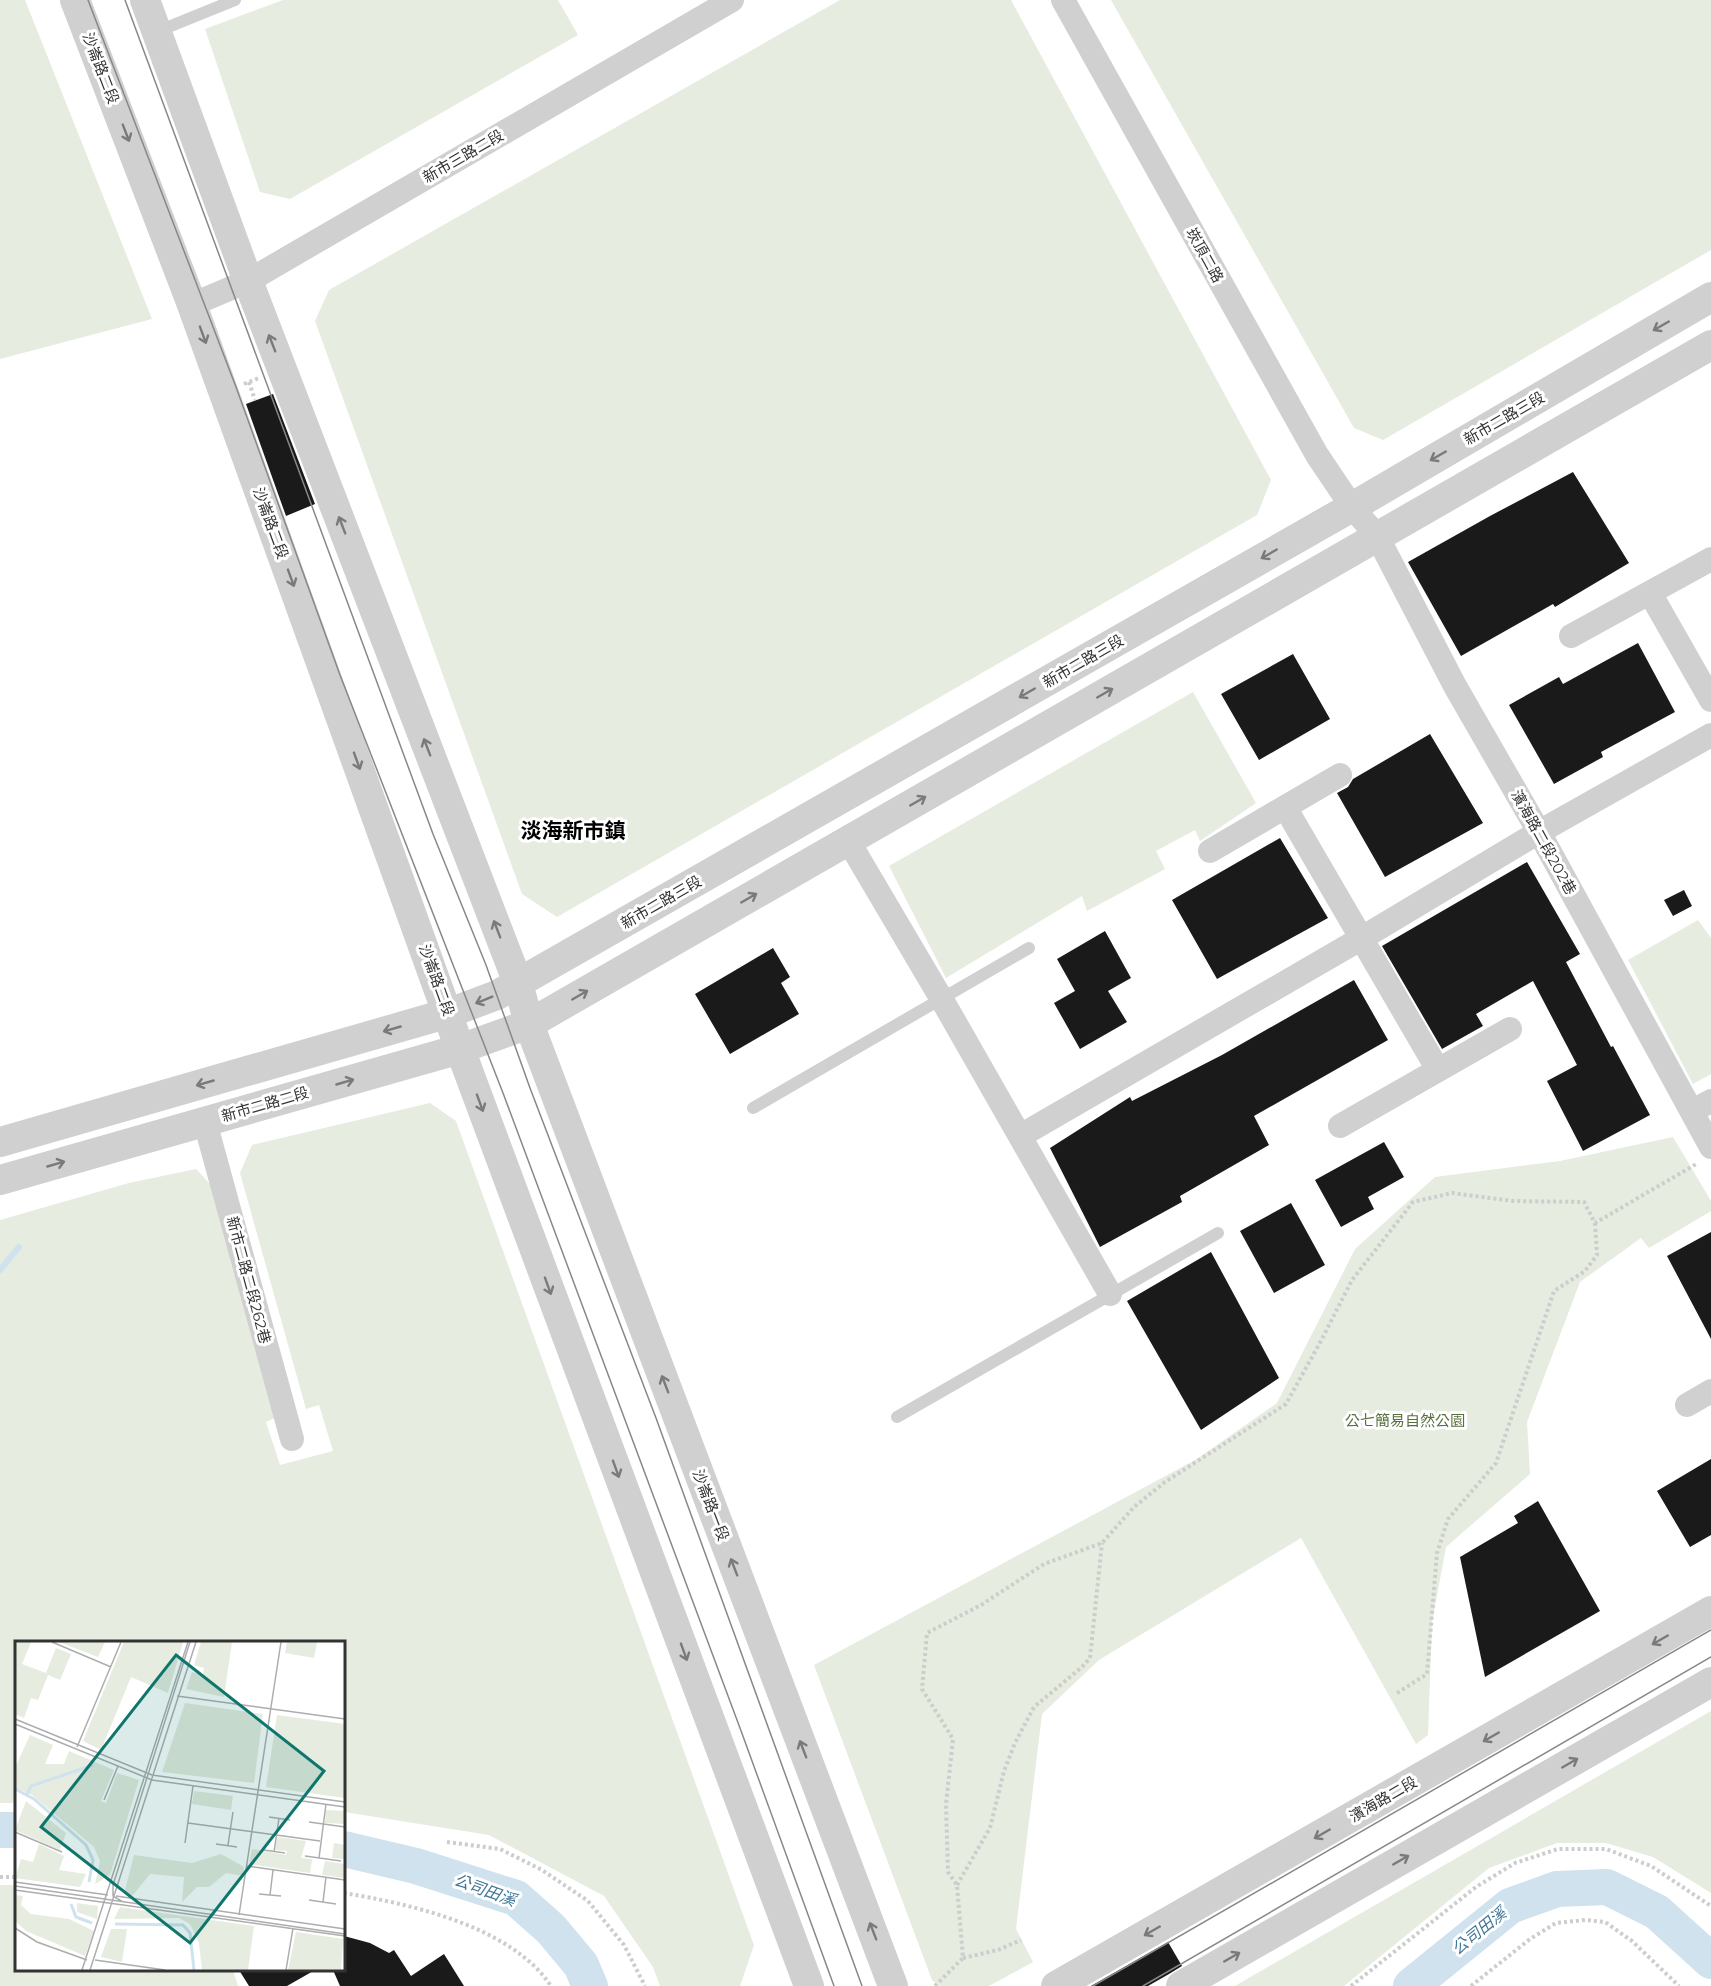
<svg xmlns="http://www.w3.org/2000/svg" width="1711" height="1986" font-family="Montserrat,'Noto Sans TC',sans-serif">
<rect width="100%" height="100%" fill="#fff"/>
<path fill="#e6ecdf" d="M0 0H25L152 319 0 359Z
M283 0H558L578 35 290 199 260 192 205 29Z
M840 0H1011L1271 480 1257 515 557 917 522 894 315 321 329 290Z
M1111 0H1711V250L1383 440 1354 428Z
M1193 692 1256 803 1200 841 1195 830 1156 851 1165 869 1087 911 1082 896 946 978 889 866Z
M1698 920 1711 938V1074L1693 1084 1628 960Z
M430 1103 456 1121 754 1945 740 1986H660L653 1967 604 1896 489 1835 344 1812V1642H16V1803H0V1220L129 1183 196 1169 212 1186 277 1417 266 1422 280 1465 333 1451 319 1405 306 1409 240 1173 252 1145Z
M1673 1137 1711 1201V1211L1649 1248 1641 1238 1580 1282 1527 1422 1530 1474 1446 1547 1432 1622 1428 1735 1416 1744 1301 1538 1099 1660 1042 1714 1016 1929 1033 1962 989 1986H940L932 1980 814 1665 1197 1459 1277 1403 1355 1249 1435 1177 1560 1161Z
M1711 1711V1893L1653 1857 1606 1843H1557L1489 1868 1344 1986H1235Z
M0 1885H16V1970H233L238 1986H0Z"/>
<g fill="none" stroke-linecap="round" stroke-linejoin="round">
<path stroke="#cfe2ee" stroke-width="6" d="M0 1270 19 1247"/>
<path stroke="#cfe2ee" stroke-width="36" d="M0 1830H16
M344 1849 416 1866 516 1898 551 1929 581 1965 590 1986
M1411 1986 1510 1906 1557 1889 1607 1887 1657 1912 1711 1961"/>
</g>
<path fill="#1a1a1a" d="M273 394 315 504 286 516 246 404Z
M1573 472 1629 563 1555 607 1553 604 1461 656 1408 562 1490 516Z
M1638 643 1675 712 1601 752 1603 757 1554 784 1509 705 1559 677 1563 684Z
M1293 654 1330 719 1259 760 1221 694Z
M1430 734 1483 823 1385 877 1337 793 1348 787 1353 779Z
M1280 838 1328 918 1217 979 1172 900Z
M1527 862 1580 954 1566 962 1611 1047 1613 1046 1650 1115 1583 1151 1547 1081 1577 1065 1533 981 1476 1014 1483 1026 1442 1049 1382 946Z
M1684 890 1692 906 1673 916 1664 900Z
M1105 931 1131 978 1108 991 1127 1022 1080 1049 1054 1003 1075 991 1057 959Z
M773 948 790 977 781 983 799 1014 730 1054 695 994Z
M1354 980 1388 1040 1254 1116 1269 1145 1180 1196 1182 1202 1100 1247 1050 1148 1130 1097 1132 1101 1222 1055Z
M1384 1142 1404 1177 1368 1197 1374 1209 1341 1227 1315 1180Z
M1291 1203 1325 1265 1274 1293 1240 1231Z
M1711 1232V1339L1667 1256Z
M1211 1252 1279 1378 1201 1430 1127 1301Z
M1711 1459V1535L1690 1547 1657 1491Z
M1538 1501 1600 1611 1485 1677 1460 1557 1518 1523 1514 1516Z
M344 1936 370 1943 389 1953 394 1950 411 1976 444 1954 464 1986H340L333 1970H344Z
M1168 1942 1182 1966 1169 1974 1148 1986H1091Z
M239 1970H315L287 1986H249Z"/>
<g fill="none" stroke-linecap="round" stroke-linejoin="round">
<path stroke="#cdcdcd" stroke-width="4" stroke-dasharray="3 3" stroke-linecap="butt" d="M249 382 255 400
M244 384 259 378
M1397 1693 1427 1674 1437 1553 1448 1519 1496 1463 1554 1291 1585 1271 1597 1255 1595 1223
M447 1842 500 1849 542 1870 588 1901 624 1945 645 1986
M0 1877H16
M957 1885 990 1828 1004 1771 1015 1743 1034 1707 1082 1667 1090 1658 1102 1543
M344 1893C410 1904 511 1926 551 1986
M963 1958 998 1950 1021 1940
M935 1986 963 1958 957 1885 948 1872 946 1804 953 1739 922 1689 927 1633 981 1605 1044 1564 1102 1543 1134 1507 1165 1482 1286 1404 1322 1339 1352 1280 1413 1202 1452 1193 1513 1201 1584 1202 1595 1223 1698 1163
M1351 1986 1476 1887 1515 1863 1558 1849H1606L1651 1866 1711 1906
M1471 1986 1530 1939 1556 1923 1585 1920 1605 1922 1632 1941 1679 1986"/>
<path stroke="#d0d0d0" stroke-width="12" d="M156 32 235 0
M753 1108 1029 948
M897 1417 1218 1233"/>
<path stroke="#d0d0d0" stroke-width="24" d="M1063 0 1317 455 1352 507 1377 536 1455 686 1539 832 1711 1147
M191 302 203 300 248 281 732 0
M1650 593 1711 700
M1571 636 1711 559
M1285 807 1438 1070
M849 842 941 998 1110 1294
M1210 851 1340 775
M1692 1111 1711 1101
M205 1122 292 1439
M1340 1126 1510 1029
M1020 1136 1362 938 1539 832 1711 735
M1687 1405 1711 1391"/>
<path stroke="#d0d0d0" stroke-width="30" d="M75 0 191 302 460 1049 809 1986
M145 0 248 281 518 983 529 1024 893 1986
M0 1142 449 1013 497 995 1352 507 1711 297
M0 1180 460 1049 529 1024 1711 345
M1056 1986 1711 1611
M1181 1986 1711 1682"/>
<path stroke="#888" stroke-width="1.5" d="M88 0 236 387 340 675 503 1093 740 1728 834 1986
M125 0 433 834 486 965 530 1088 656 1418 862 1986
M1093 1986 1711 1630
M1143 1986 1711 1657"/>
</g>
<defs><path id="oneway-shaft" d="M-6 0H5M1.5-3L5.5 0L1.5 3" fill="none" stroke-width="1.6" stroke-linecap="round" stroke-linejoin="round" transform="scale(1.5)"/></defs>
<g stroke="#7a7a7a">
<use href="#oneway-shaft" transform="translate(126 133) rotate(69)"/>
<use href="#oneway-shaft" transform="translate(1661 326) rotate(150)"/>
<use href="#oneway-shaft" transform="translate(203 335) rotate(70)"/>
<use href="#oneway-shaft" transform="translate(272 343) rotate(-111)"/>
<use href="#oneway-shaft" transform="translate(1438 456) rotate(150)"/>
<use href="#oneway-shaft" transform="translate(342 525) rotate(-111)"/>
<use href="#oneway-shaft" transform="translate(1269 554) rotate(150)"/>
<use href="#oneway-shaft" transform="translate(291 578) rotate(70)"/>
<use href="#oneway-shaft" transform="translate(1027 693) rotate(150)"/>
<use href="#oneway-shaft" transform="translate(1105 693) rotate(-30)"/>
<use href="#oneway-shaft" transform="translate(427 747) rotate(-111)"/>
<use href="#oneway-shaft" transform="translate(357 761) rotate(70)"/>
<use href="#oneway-shaft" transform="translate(918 801) rotate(-30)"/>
<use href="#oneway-shaft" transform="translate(749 898) rotate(-30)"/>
<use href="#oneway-shaft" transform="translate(497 929) rotate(-111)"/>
<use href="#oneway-shaft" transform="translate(580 995) rotate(-30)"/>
<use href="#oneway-shaft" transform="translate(484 1000) rotate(158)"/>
<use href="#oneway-shaft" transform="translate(392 1029) rotate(164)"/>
<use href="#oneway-shaft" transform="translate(345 1082) rotate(-16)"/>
<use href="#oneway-shaft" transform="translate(205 1083) rotate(164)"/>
<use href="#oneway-shaft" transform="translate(480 1103) rotate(70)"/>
<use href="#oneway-shaft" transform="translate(56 1164) rotate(-16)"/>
<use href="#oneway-shaft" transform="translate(548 1286) rotate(70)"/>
<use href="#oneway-shaft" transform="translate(665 1384) rotate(-111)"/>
<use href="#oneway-shaft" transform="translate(616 1469) rotate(70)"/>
<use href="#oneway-shaft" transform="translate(734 1567) rotate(-111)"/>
<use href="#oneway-shaft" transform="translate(1660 1640) rotate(150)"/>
<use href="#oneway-shaft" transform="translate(684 1652) rotate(70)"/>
<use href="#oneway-shaft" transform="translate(1491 1737) rotate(150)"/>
<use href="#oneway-shaft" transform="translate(803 1749) rotate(-111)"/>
<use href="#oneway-shaft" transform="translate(1570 1763) rotate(-30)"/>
<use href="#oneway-shaft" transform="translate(1322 1834) rotate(150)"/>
<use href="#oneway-shaft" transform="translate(1401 1860) rotate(-30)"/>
<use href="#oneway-shaft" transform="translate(873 1931) rotate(-111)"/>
<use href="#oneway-shaft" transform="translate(1152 1931) rotate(150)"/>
<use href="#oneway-shaft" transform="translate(1232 1957) rotate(-30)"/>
</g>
<g text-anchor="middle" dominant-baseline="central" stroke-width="6" stroke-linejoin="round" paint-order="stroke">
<g font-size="15" fill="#333" stroke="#fff">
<text transform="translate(101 68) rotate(69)">沙崙路二段</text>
<text transform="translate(463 156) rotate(-30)">新市三路二段</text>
<text transform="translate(1205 255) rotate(61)">崁頂二路</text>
<text transform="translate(1504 418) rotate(-30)">新市二路三段</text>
<text transform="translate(271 523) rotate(70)">沙崙路二段</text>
<text transform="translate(1083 661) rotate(-30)">新市二路三段</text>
<text transform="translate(1544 842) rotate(61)">濱海路二段202巷</text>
<text transform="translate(661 902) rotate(-30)">新市二路三段</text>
<text transform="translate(437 980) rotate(70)">沙崙路二段</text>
<text transform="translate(265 1104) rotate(-16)">新市二路二段</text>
<text transform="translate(249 1280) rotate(75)">新市二路二段262巷</text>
<text transform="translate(711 1505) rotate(69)">沙崙路一段</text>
<text transform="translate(1383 1799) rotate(-30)">濱海路二段</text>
</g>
<g font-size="15" fill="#56703f" stroke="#fff">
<text x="1405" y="1420">公七簡易自然公園</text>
</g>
<g font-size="16" font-style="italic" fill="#3f7597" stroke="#fff">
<text transform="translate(485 1890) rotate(20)">公司田溪</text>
<text transform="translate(1479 1931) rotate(-39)">公司田溪</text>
</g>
<g font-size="21" font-weight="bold" fill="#000" stroke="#fff">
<text x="573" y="830">淡海新市鎮</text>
</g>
</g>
<g transform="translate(15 1641)">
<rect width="330" height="330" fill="#fff"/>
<path d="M0 1H16L7 23 31 32 41 7 56 13 45 39 33 34 23 59 16 57 9 77 0 73ZM44 1H90L83 16ZM109 1H168L153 52 116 36 86 109 68 100ZM186 1H217L209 56 171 48 177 31 188 34 189 27 179 24ZM272 1H302L299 17 270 12ZM170 62 248 73 239 142 147 131ZM262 74 330 83V157L251 146ZM15 94 38 104 30 123H49L54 110 99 129 86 160 91 162 102 132 124 139 95 234 80 243 85 220 79 206 17 154 0 147V127ZM179 150 218 155 216 169 177 163ZM11 160 51 192 45 209 0 189ZM311 169 330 170V183L310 182ZM262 196 291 200 286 217 297 218 295 232 234 223 237 208 271 214 272 210 260 209ZM319 202 330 204V237L307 234 310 220 329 223V218L317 217ZM24 203 49 215 44 229 71 233 65 246 0 237 6 218 18 221ZM206 213 229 226 228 235 211 232 194 246H182L167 261 169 236 135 233 118 254 109 253 119 214 177 222ZM0 254 8 255 6 264 16 273 54 278 79 290 70 315 11 290 0 280ZM62 262 83 265 82 278 62 271ZM105 266 239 285 233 329H187L184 302 175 283 164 277 99 278ZM96 288H112L107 321 86 316ZM281 291 328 298 326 329H273Z" fill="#e6ecdf"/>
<path fill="none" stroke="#cfe2ee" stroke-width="3" d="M0 148 19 158 71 204 78 219 74 241M12 153 16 145 78 124M56 263 61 276 77 282M100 283 168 284 175 292 179 329"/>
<path fill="none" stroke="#adadad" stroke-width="1.5" d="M37 1 96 26M162 55 330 78M0 78 137 134 330 161M0 83 137 139 330 166M62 106 106 1M89 159 103 125M254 176 275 179M294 181 330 186M173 182 305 200M0 191 47 211M170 202 178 145M201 203 222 206M213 204 218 171M249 209 270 212M259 211 264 177M290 215 326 220M304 217 311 163M232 225 330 239M0 241 93 254M0 245 330 293M0 249 330 295M244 253 266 255M255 254 258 229M101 255 330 288M294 259 321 263M108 261 98 255V244L175 1M308 261 311 236M224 274 266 1M0 287 22 301 72 319M80 319 150 329M67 329 173 1M75 329 181 1M271 329 278 287"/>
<path fill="#0f766e" fill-opacity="0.15" stroke="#0f766e" stroke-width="3" d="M161 14 309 130 175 302 26 186Z"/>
<rect width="330" height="330" fill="none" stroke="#333" stroke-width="3"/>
</g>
</svg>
